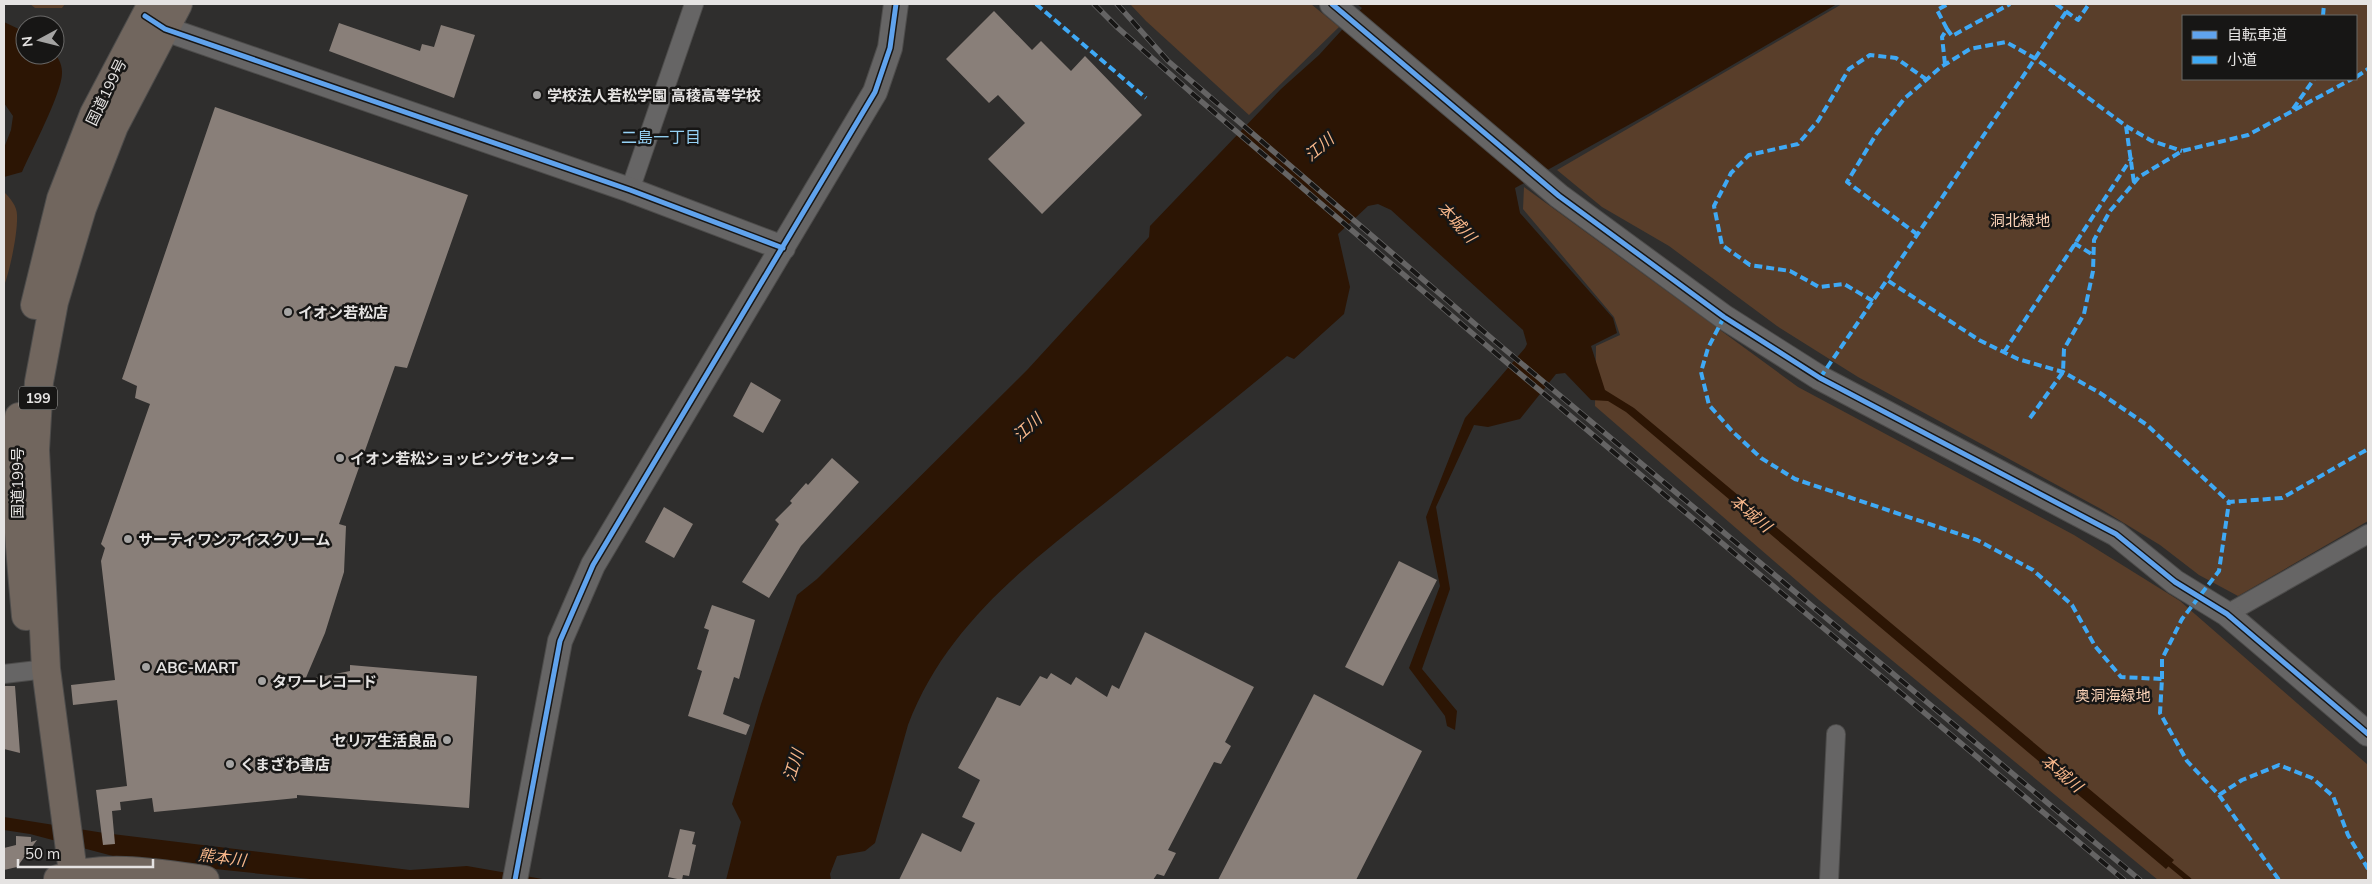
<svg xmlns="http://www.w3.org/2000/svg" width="2372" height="884" font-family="Mulish,'Noto Sans JP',sans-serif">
<rect width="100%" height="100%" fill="#2f2e2d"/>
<path fill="#593e2a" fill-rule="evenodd" d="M30 4H65L62 8H35Z
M1130 4H1311L1339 27 1249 115 1146 21Z
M1842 4H2368V521L2238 596 2199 575 2160 545 2101 509 1858 377 1777 326 1669 246 1602 207 1557 170ZM2356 16V79H2183V16Z
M1524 187 1798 387 2074 535 2180 601 2368 765V880H2158L1819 600 1595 406 1596 346 1620 335 1614 317 1523 209Z
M4 192C10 198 17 206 17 215 18 232 10 270 4 286Z"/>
<path fill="#2c1504" d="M1357 4H1837L1650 113 1515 188 1520 213 1613 318 1617 333 1591 346 1605 390 1634 408 2174 860 2166 869 1626 412 1608 401 1591 400 1565 373 1556 374 1520 419 1488 427 1474 425 1436 507 1450 589 1422 669 1457 711 1455 730 1447 726 1445 716 1409 668 1440 586 1426 517 1465 418 1525 348 1527 344 1523 330 1391 210 1378 204 1368 206 1338 234 1350 287 1344 314 1294 359 1287 356C1233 400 1179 444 1125 487 1038 557 949 618 908 725L875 843 865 851 837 856 830 874 831 880H726L741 822 732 804 761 704 797 595 817 579 1028 369 1149 237 1150 226 1281 89 1319 55 1362 8Z
M4 22 25 32V55L55 54C59 59 62 65 62 72 63 91 31 151 22 172L4 177V148L11 130 13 116 4 103Z
M4 817 104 833 410 870 467 866 548 880H320L128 860 30 834 4 830Z"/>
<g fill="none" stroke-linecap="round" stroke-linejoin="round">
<path stroke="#2c1504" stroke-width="5.5" d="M2166 861 2189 880"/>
</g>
<path fill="#897f79" d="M994 11 1032 50 1041 41 1071 71 1085 56 1142 115 1042 214 988 159 1025 123 998 95 989 103 946 59Z
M339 23 420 51 422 44 434 47 441 25 475 35 454 98 329 51Z
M215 107 468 195 407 368 395 366 339 524 346 526 344 572 325 633 305 680 350 671V665L477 676 469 808 297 795V798L154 812 152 798 120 802 121 810 112 811 115 844 103 845 96 790 127 786 117 700 73 705 71 685 115 680 101 561 105 548 101 544 150 404 135 398 137 386 122 379Z
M751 382 781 400 763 433 733 416Z
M832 458 859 482 801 546 769 598 742 582 779 524 775 520 792 503 790 501 806 483 808 485Z
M664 507 693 524 674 558 645 542Z
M1399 561 1437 580 1383 686 1345 667Z
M712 605 755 620 739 679 734 677 723 714 750 725 746 735 688 716 702 671 697 669 709 630 704 628Z
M1145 632 1254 687 1225 742 1231 746 1221 764 1214 762 1168 850 1176 853 1164 876 1157 874 1153 880H899L922 833 961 852 975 823 962 817 980 780 958 768 997 697 1020 706 1040 676 1047 679 1051 673 1071 685 1076 677 1107 697 1112 685 1119 689Z
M4 686H15L20 753 4 749Z
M1314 694 1422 751 1356 880H1218Z
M680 829 695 832 692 844 696 845 689 876 683 875 682 880 668 877Z
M16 836 31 837V842L37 840 17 867 4 870V848L16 845Z"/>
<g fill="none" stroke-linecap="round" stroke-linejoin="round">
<g stroke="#4d4c4b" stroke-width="20">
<path id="street" d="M630 190 694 4
M2227 614 2368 534
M4 674 46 669
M1829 880 1836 734"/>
</g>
<g stroke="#4d4c4b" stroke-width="26">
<path id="secondary" d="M1332 4 1559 196 1724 317 1820 378 2116 534 2175 582 2227 614 2368 734
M150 19 165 29 630 190 783 248
M515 880 560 641 593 565 875 92 890 48 896 4"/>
</g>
<g stroke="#4d4c4b" stroke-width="30">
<path id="highway" d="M35 305 61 199 94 114 152 4
M19 417C13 484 20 549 26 616
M58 879C106 864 156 873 205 880
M74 880 46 669 35 450 39 382 54 302 82 208 114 126 178 4"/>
</g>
<use href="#street" stroke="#666565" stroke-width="18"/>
<use href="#secondary" stroke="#666565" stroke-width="24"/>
<use href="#highway" stroke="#71665e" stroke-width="28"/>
<g stroke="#656464" stroke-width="5.5">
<path id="rail" d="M1094 4 1118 28 1195 96 1500 357 2124 880
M1117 4 1168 61 1503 348 2140 880"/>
</g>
<use href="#rail" stroke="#171615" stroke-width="4" stroke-dasharray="11" stroke-linecap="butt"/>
<path stroke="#3fa9f5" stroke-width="4" stroke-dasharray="8 4" stroke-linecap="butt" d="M1036 4 1146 98
M2056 4 2078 20 2089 4
M2066 12 1887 280 1979 340 2018 359 2063 372 2100 393 2147 425 2229 502 2282 498 2368 449
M2323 16 2324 4
M1947 29 1937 10 1948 4
M1945 64 1942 37 1947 29 1952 36 2010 4
M2356 77 2368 69
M2293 109 2314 79
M2126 126 2152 141 2182 151
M1918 235 1847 182 1877 133 1904 99 1941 67 1970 49 2006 42 2036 59 2126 126 2134 183
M2074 243 2093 255
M1873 301 1844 284 1819 287 1790 271 1750 265 1722 245 1714 206 1731 173 1749 155 1798 144 1818 121 1849 69 1870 55 1896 58 1927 80
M1724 317 1708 348 1701 372 1709 405 1732 431 1761 458 1795 479 1977 540 2033 570 2072 605 2095 646 2121 677 2162 679 2160 713 2187 761 2219 795 2279 880
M2004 352 2132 157
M1820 378 1887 280
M2030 418 2063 372 2064 349 2084 314 2093 271 2094 240 2110 211 2139 177 2182 151 2248 135 2352 79
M2162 679V659L2182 619 2219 571 2229 502
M2219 795 2242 780 2279 765 2312 778 2333 796 2348 835 2368 869"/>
<g stroke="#171615" stroke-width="8">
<path id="cycleway" d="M1332 4 1559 196 1724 317 1820 378 2116 534 2175 582 2227 614 2368 734
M145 16 165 29 630 190 783 248
M515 880 560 641 593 565 875 92 890 48 896 4"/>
</g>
<use href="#cycleway" stroke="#60a3ed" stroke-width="5"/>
</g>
<g fill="#a5a4a3" stroke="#171615" stroke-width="2">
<circle cx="537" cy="95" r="5"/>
<circle cx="288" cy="312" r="5"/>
<circle cx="340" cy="458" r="5"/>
<circle cx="128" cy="539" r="5"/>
<circle cx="146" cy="667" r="5"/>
<circle cx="262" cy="681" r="5"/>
<circle cx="447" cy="740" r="5"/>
<circle cx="230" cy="764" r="5"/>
</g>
<g text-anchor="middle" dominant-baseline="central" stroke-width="5" stroke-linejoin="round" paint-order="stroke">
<rect fill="#171615" stroke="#a7a6a4" stroke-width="1" x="19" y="386.5" width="38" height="23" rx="4"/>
<g font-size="14" font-weight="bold" fill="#e5e3e2">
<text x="38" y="398">199</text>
</g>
<g font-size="15" fill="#e5e3e2" stroke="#171615">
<text transform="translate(106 92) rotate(-64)">国道199号</text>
<text transform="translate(17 483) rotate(-90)">国道199号</text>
</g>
<g font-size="15" font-weight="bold" fill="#e5e3e2" stroke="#171615" text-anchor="start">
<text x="547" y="95">学校法人若松学園 高稜高等学校</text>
<text x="298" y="312">イオン若松店</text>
<text x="350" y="458">イオン若松ショッピングセンター</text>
<text x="138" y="539">サーティワンアイスクリーム</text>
<text x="156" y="667">ABC-MART</text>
<text x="272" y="681">タワーレコード</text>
<text x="437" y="740" text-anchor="end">セリア生活良品</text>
<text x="240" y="764">くまざわ書店</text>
</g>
<g font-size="15" fill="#fbd3b8" stroke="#171615">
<text x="2020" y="220">洞北緑地</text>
<text x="2113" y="695">奥洞海緑地</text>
</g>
<g font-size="16" fill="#95d1f5" stroke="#171615">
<text x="661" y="137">二島一丁目</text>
</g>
<g font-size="16" font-style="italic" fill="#f8b78a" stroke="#171615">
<text transform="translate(1319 147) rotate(-40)">江川</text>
<text transform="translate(1457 222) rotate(47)">本城川</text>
<text transform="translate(1027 427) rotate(-42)">江川</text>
<text transform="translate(1751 513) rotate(40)">本城川</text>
<text transform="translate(793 765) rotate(-73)">江川</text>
<text transform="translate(2062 773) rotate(40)">本城川</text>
<text transform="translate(222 857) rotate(7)">熊本川</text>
</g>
</g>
<rect width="2372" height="884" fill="none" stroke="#e5e3e2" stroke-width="10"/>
<rect x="2182" y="15" width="175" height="65" fill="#171615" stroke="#696867"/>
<rect x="2192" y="31" width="25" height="8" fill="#60a3ed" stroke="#696867"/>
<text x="2227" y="40" font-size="15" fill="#e5e3e2">自転車道</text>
<rect x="2192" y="56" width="25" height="8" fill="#3fa9f5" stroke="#696867"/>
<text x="2227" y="65" font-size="15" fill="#e5e3e2">小道</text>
<g transform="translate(40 40) rotate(263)"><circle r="24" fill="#171615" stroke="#696867"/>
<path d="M0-4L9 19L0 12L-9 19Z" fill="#a5a4a3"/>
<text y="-8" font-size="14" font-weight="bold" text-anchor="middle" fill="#e5e3e2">N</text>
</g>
<path d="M18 859v8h135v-8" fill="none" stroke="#e5e3e2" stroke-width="2.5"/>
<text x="25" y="859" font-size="15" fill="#e5e3e2" stroke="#171615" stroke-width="4" paint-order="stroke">50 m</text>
</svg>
